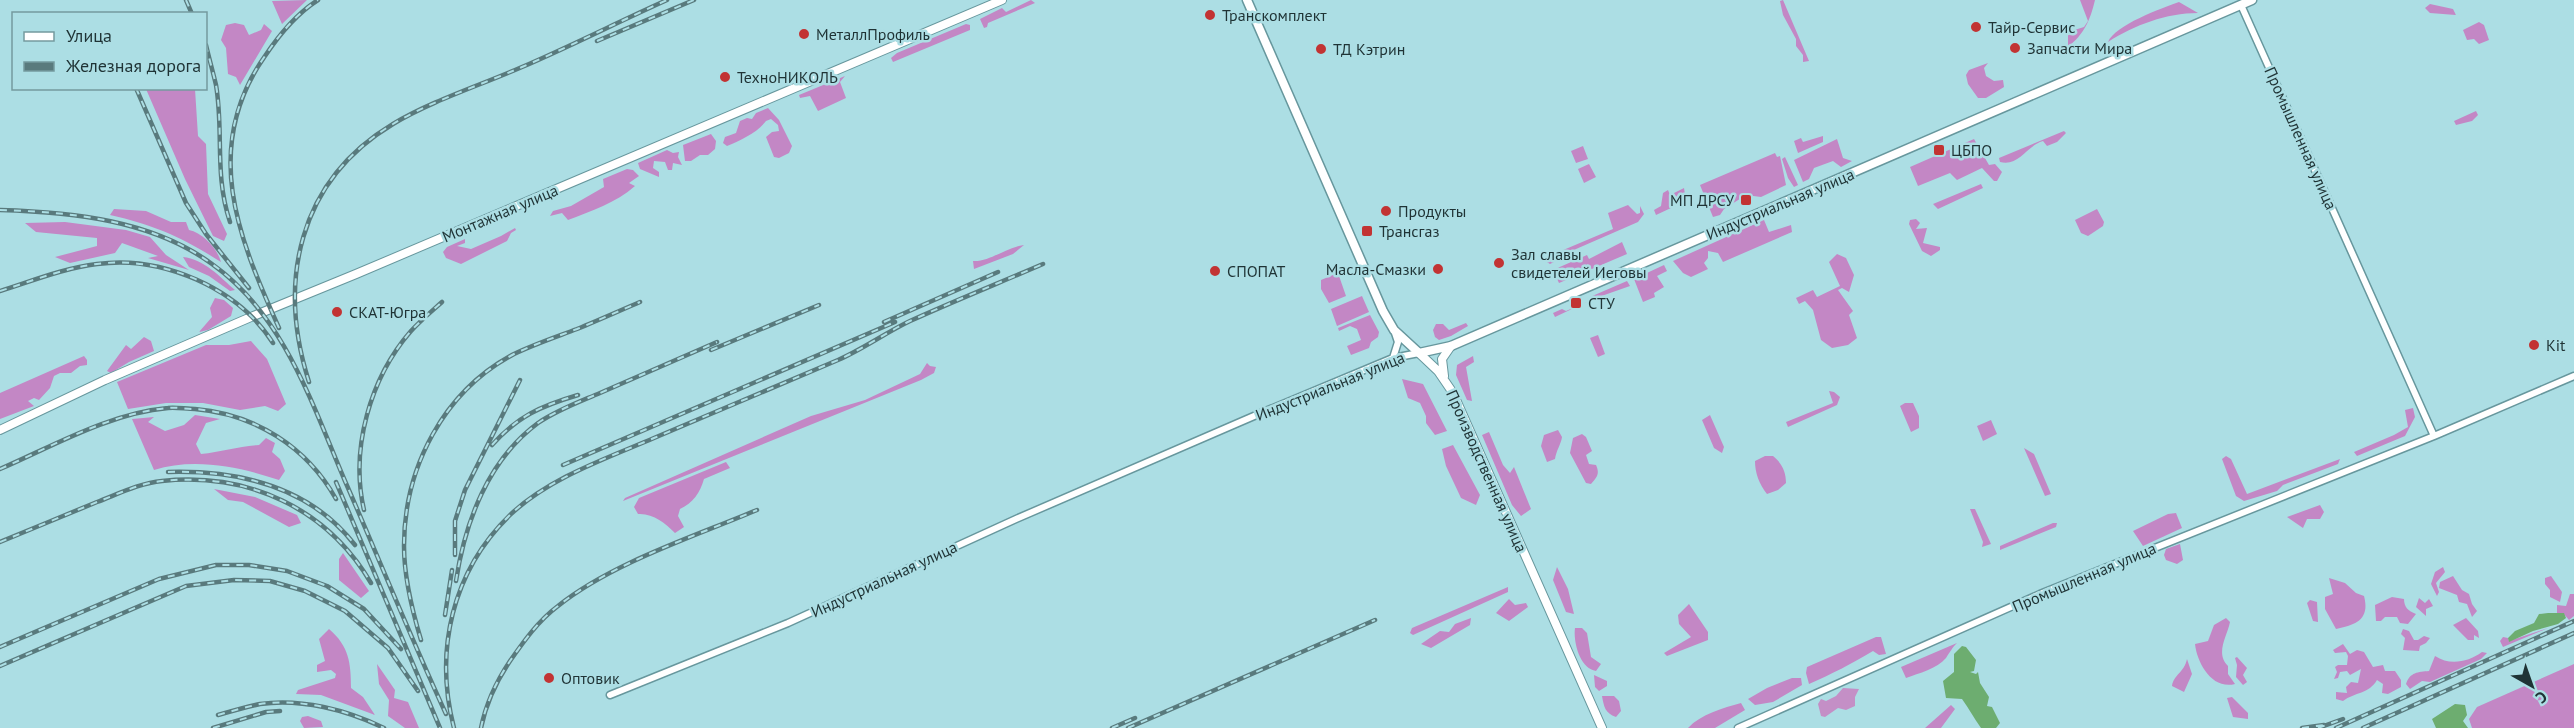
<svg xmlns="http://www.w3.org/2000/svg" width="2574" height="728" font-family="'PT Sans',sans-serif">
<rect width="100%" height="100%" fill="#acdee4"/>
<path fill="#c48fc6" d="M1843 688 1859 689 1855 697V706L1846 710 1838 708 1825 717 1821 716 1818 704 1821 699 1826 701 1836 696Z"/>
<path fill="#c387c5" d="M307 0 282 24 272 1Z
M1031 0 1035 3 988 23 987 27 984 28 980 19 1002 8 1006 12Z
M1783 0 1809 61 1803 62V55L1796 46V39L1783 15 1780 1Z
M2080 0H2095C2090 21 2084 34 2068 47V32L2084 27 2088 21Z
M2179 2 2198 13C2166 13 2135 25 2108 42 2115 25 2162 8 2179 2Z
M2430 4 2453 9 2456 15 2430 13 2425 8Z
M2479 22 2484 25 2489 40 2479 44 2474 39 2467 40 2463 30Z
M235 23 244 25 249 35 261 30 264 24 272 31 240 85 236 77 228 74 226 48 221 40 226 25Z
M966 24 970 25V30L893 62 891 58 897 53Z
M1988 63 1984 68 1986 76 1994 81 2003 80 2004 87 1986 98H1978L1968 84 1966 75 1969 70Z
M845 76 840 82 846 98 818 111 810 96 800 98 799 95Z
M146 89H195L198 136 206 144 208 194 227 234 224 241 213 236 185 179Z
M768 108 779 120 792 146 789 153 779 158 774 157 766 137 772 132 779 131 778 125 771 119 766 121C757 133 741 140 727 146L723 143 725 137 736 133 740 121 747 118 752 119 756 113Z
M2476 111 2478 115 2472 121 2456 125 2454 121Z
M2064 131 2066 133 2057 142 2047 146 2043 141C2026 146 2019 167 2000 162L1999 158Z
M711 134 716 141 715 149 708 155H700L691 161H685L683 145Z
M1823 136V142L1798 153 1794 141 1801 138 1803 142Z
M1837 139 1843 158 1852 161 1841 167 1833 161 1814 168 1809 179 1803 182 1794 160Z
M1974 139 1989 165 1995 164 2002 172 1997 181H1994L1982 168 1957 180 1950 173 1918 186 1910 167Z
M1583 146 1588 159 1576 163 1571 151Z
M667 150 673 153 679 152 678 157 682 165 673 163 672 170H668L665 162 654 161 653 168 659 172V177L640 169 638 163Z
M1775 153 1777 157 1780 156 1786 185 1761 197 1746 195 1724 209 1720 215 1713 217 1700 185Z
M1785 157 1798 185 1794 187 1788 178 1782 159Z
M1589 164 1596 177 1584 183 1578 169Z
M627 169 633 170 639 176 629 183 635 186C616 203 591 211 568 220L562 213 550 216 553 211 571 206 604 187 603 179Z
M1981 184 1983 188 1938 209 1933 204Z
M1684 188 1686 201 1656 215 1654 210 1661 206 1663 193 1668 190 1670 195Z
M1628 205 1637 214 1640 213V206L1644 214 1638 222 1560 256 1558 260 1550 264 1542 259 1613 229 1608 213Z
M114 209 146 211 171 222H186L189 230C203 233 217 248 221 262 183 238 155 225 110 215Z
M2097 209 2104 222 2103 226 2088 236 2081 233 2075 220Z
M1916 219 1920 223 1916 229 1927 228 1923 243 1940 247V250L1931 256 1922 251 1909 224 1910 220Z
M1764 220 1769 232 1791 225 1792 232 1723 262 1718 253 1708 251V258L1704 263 1708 269 1691 277 1683 273 1673 261Z
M65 222 126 230 150 237 166 255 189 270 148 258 158 256 122 243 115 253 70 263 55 257 97 246V238L36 232 25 223Z
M515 228 516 230 511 233 507 241 461 264 446 258 443 252 447 247 465 239V243L457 246 471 249 501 236Z
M1622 242 1627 254 1559 283 1553 270 1587 255 1589 259Z
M1024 245 1013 254 974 269 973 261C990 262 1006 247 1024 245Z
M1837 254 1846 258 1854 275 1849 292 1842 288 1838 290 1853 311 1849 315 1857 338 1848 345 1832 348 1821 340 1813 310 1805 301 1799 304 1796 298 1813 290 1817 297 1840 286 1829 262Z
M183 257C204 259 220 277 235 290L230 291 209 276 189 267Z
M1664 265 1667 271 1657 276 1664 287 1654 293 1655 297 1643 302 1634 279Z
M1338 273 1346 296 1329 303 1321 289V280Z
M1627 281 1630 286 1593 299 1555 317 1553 313 1562 309 1566 311 1587 302 1590 297Z
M1362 296 1369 312 1337 326 1331 309Z
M215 298 224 300 233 308 231 316 208 330 199 332 212 317 210 308Z
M1370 315 1379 332 1378 337 1371 342 1369 348 1351 355 1347 346 1361 340 1357 329 1350 326 1339 331 1338 328Z
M1466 323 1468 326 1451 336 1439 340 1435 337 1433 330 1436 324H1443L1449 330Z
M1598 335 1605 354 1598 357 1590 338Z
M144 337 151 341 154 351 129 362 111 373 107 371 126 345 131 349Z
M251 341 267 359 286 404 278 411 265 406 240 410 203 403H166L128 409 117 382 206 345H229Z
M84 356 87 360V365L80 366 71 373H60L54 376 50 388 39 400 34 398 28 401 34 406 0 419V393Z
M1473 356 1474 362 1466 367 1472 401 1467 400 1456 375 1457 365Z
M927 363 930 366 936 367 934 373 921 380 623 501 625 498 811 416 865 400 920 374Z
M1402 379 1423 384 1447 431 1435 435 1426 423V416L1420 403 1408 398Z
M1829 391 1834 392 1840 397 1837 405 1788 427 1786 422 1833 403Z
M1905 403H1913L1919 416V428L1911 432 1900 406Z
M2413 408 2415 417 2405 436 2357 456 2354 452 2394 435 2408 427 2405 410Z
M195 415 220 419 206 423 196 444 201 454C221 452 239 446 259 445L266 438 275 443 272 452 280 459 285 471 279 480C241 467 194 457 154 470L132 419 154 417 148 422 165 431 184 425Z
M1710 415 1724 447 1722 453 1714 448 1702 420Z
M1991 420 1997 434 1983 441 1977 426Z
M1558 430 1562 437C1561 444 1556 451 1555 459L1547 462 1541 446 1544 435Z
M1489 432 1503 465 1510 473 1514 467 1531 509 1521 516 1512 505 1482 435Z
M1582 434 1586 437 1592 451 1586 455 1589 464 1596 465C1600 474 1597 477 1591 484L1586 483 1570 453 1573 438Z
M1453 445 1480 495 1476 505 1461 498 1446 466 1442 449Z
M2024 448 2034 454 2051 494 2045 496Z
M1765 456H1773C1782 463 1786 472 1786 483L1778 490 1767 494C1759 484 1755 473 1755 461Z
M2226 456 2231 459 2247 494 2340 459 2338 464 2283 485 2277 491 2244 501 2236 496 2222 459Z
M726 462 730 468 704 479C700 493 693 503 680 509L678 516 684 527 675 533C665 523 653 513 638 514L634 507 639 498Z
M214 489 255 497 297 515 301 523 289 527 243 502 228 500Z
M2320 505 2324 512 2320 519H2307L2303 528 2287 517Z
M1970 509H1975L1991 544 1982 547 1983 542Z
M2176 513 2182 528 2143 546 2133 531 2168 514Z
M2053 523H2057L2056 527 2000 550V546Z
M2180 544 2183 560 2177 564 2166 560 2164 555 2166 549Z
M343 553 369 591 361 598 339 580V559Z
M1557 567 1568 589 1574 614 1566 612 1553 580Z
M2443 567 2445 572 2436 583 2439 592 2437 596 2431 584 2435 572Z
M2453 576 2462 590 2469 594 2472 604 2477 611 2472 617 2467 604 2459 602 2457 595 2439 588 2440 582Z
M2551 576 2562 592 2560 602 2550 597V590L2545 584V578Z
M2329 578 2345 583 2356 593 2364 596C2370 619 2357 625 2336 629L2325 609V597L2333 594Z
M1508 587V592L1413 635 1410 633 1412 628Z
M2570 594H2574V616L2569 620 2563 613H2557V605L2566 606Z
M2392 597 2404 599C2404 607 2408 611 2416 614L2408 624 2400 623 2397 617H2385L2381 621H2376L2375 605Z
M2419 598 2425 603 2429 599 2433 606 2426 609V616L2416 607Z
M1509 599 1515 605 1526 603 1528 607 1509 621 1496 613Z
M2310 600 2317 602 2318 622 2313 621 2307 603Z
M1689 604 1708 632V640L1667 656 1664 653 1691 637 1679 624 1678 615Z
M1471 618 1470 625 1431 648 1421 644 1440 631 1449 632 1455 624Z
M2226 618 2230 622C2227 637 2215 653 2228 666V674L2235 684C2212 690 2197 663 2195 644L2208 641 2214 625Z
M2466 618 2478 631 2479 638 2474 635V640H2468L2453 625Z
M1575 628H1582L1587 633 1591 657 1601 664 1596 671C1580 669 1573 642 1575 628Z
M2548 628 2503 647 2500 641 2503 637 2508 638 2509 641Z
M329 629C349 646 351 663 351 688L363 697 375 715 321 695 296 694 298 690 335 678 336 674 331 670 317 672V665L325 661 319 639Z
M2403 629 2409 631 2414 640H2418L2424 636 2430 638 2426 643 2420 646 2419 651 2403 650 2405 638 2401 634Z
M1876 637H1881L1886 654 1879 655 1873 651C1851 664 1832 674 1809 684L1806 673 1807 667Z
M1957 643C1952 648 1950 652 1946 658 1937 669 1919 673 1906 678L1901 667Z
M2343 644 2350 654 2357 650 2364 652 2373 667 2383 665 2385 671H2395L2401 680V687L2388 694 2382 693 2383 684 2377 680C2369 694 2355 692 2343 701L2336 699V692L2347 693 2346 687 2351 682 2358 683 2361 669 2350 675 2347 671 2340 672 2338 678 2334 679 2337 672 2335 667 2338 665H2347L2348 656 2346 652 2335 653 2333 650Z
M2482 652 2487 653 2481 659 2430 682 2422 681 2410 689 2406 684C2410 672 2418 672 2429 671L2435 656C2450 666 2468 662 2482 652Z
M2237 657 2247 668 2243 675 2247 682 2243 685 2236 677 2237 665 2235 658Z
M2187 659 2192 674 2184 692 2172 686C2174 674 2184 673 2187 659Z
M377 664 395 690 394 698 408 702 419 728H405L388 716 389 700 379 684Z
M2574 664V728H2472L2469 719 2477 707Z
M1594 675 1607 681V686L1599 691 1595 687Z
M1792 678H1801L1802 685 1773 702 1755 705 1748 699 1767 688Z
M1602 696H1614L1619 701 1621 711 1616 717C1605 713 1604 707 1602 696Z
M2232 697 2248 713V719L2233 717 2227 698Z
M1741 703 1745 710 1715 728H1688C1701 714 1723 708 1741 703Z
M1951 705 1955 709 1941 728H1925Z
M308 716 321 721 323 727 304 728 300 721 302 717Z"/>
<path fill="#6dad70" d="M2548 613H2564L2566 618 2558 624 2533 631 2509 642 2508 638 2515 631 2534 623 2539 614Z
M1962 646 1966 647 1976 660 1974 671 1970 672 1976 674 1978 672 1980 683 1989 697 1987 706 1992 707 2000 723 1996 728H1981C1974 718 1969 709 1962 699L1946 698 1943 681 1954 672V654Z
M2455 704 2465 705 2467 715 2463 721 2468 728H2436L2432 719Z"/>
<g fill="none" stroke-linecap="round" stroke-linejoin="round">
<g stroke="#67979d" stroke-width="9">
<path id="minor" d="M2241 5 2434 436
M1393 358 1398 342 1394 330
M610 695 788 623 1016 519 1261 413 1393 358 1419 353
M1738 728 2040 594 2434 436 2574 376"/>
</g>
<g stroke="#67979d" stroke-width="10">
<path id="tertiary" d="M1419 353 1438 371 1453 393 1602 728
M1444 376 1442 359 1451 346
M0 430 105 380 251 317 356 274 1002 0"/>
</g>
<g stroke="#67979d" stroke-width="11">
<path id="secondary" d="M1247 0 1383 311 1394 330 1419 353 1451 346 2252 0"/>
</g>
<use href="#minor" stroke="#fff" stroke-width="6"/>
<use href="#tertiary" stroke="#fff" stroke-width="8"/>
<use href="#secondary" stroke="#fff" stroke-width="8"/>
<g stroke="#597a7d" stroke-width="4.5">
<path id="rail" d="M186 0 192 14
M597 41 694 0
M206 45C209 58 213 72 216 85 224 132 214 174 230 222
M136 88 186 203 206 234 249 288
M0 210C72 212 152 220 212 264 284 315 312 404 345 481 379 559 411 638 446 714
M0 291C32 281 64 268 97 264 162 255 238 288 273 343
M884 322 998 272
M279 328C238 237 201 147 265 56 279 35 296 14 318 0
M711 350 819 305
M309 382C277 282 298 181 393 124 431 101 481 85 522 67 571 46 618 22 667 0
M492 445C518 416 541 406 578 395
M563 465 895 322
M0 469C53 446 110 413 168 408 176 407 186 409 195 409 255 414 307 447 336 499
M168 472C239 470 310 487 355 545
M336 482 440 728
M364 510C350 449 370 378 411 331 421 320 432 311 442 302
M0 542C32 529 65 515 97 502 118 494 140 483 162 481 248 472 327 508 371 583
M455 555V521L465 490 520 380
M456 581C465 522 488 460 538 423 557 410 579 402 600 393 639 376 678 359 717 342
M445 615 452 570
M421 640C412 610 404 577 404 546 404 467 444 391 514 354 535 344 556 337 577 329 599 320 619 311 640 302
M0 647 159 579 216 565H249L287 571 327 586 364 609 401 649
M0 666 186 586 234 580 270 581 305 591 345 611 388 648 418 691
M218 715C232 711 246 707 260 704 301 698 347 710 384 728
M213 728 266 712 280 711
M454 728C434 651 452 571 510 515 549 478 605 459 654 438 715 412 777 386 838 360 863 349 885 333 910 321 954 301 999 283 1043 264
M481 728C486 703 496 682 510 661 524 641 538 621 558 606 612 563 693 537 757 510
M1112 728 1135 718
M1128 728 1375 620
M2302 728 2324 725
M2318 728 2343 719
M2336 728 2574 621
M2363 728 2574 633"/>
</g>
<use href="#rail" stroke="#acdee4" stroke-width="2" stroke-dasharray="7" stroke-linecap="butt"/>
</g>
<g fill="#c23333" stroke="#acdee4" stroke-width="2">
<circle cx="1210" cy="15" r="6"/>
<circle cx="1976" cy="27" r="6"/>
<circle cx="804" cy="34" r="6"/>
<circle cx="2015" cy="48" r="6"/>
<circle cx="1321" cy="49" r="6"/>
<circle cx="725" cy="77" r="6"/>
<rect x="1933" y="144" width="12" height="12" rx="3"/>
<rect x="1740" y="194" width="12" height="12" rx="3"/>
<circle cx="1386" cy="211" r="6"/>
<rect x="1361" y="225" width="12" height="12" rx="3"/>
<circle cx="1499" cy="263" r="6"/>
<circle cx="1438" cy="269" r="6"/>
<circle cx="1215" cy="271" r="6"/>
<rect x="1570" y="297" width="12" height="12" rx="3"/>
<circle cx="337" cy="312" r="6"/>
<circle cx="2534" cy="345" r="6"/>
<circle cx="549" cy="678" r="6"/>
</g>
<g text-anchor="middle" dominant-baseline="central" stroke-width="5" stroke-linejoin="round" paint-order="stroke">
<g font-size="16" fill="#1f3335" stroke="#acdee4" text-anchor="start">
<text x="1222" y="15">Транскомплект</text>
<text x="1988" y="27">Тайр-Сервис</text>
<text x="816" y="34">МеталлПрофиль</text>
<text x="2027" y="48">Запчасти Мира</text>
<text x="1333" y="49">ТД Кэтрин</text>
<text x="737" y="77">ТехноНИКОЛЬ</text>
<text x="1951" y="150">ЦБПО</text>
<text x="1734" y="200" text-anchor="end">МП ДРСУ</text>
<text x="1398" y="211">Продукты</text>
<text x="1379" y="231">Трансгаз</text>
<text x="1511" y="254">Зал славы<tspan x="1511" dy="18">свидетелей Иеговы</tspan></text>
<text x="1426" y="269" text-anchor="end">Масла-Смазки</text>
<text x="1227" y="271">СПОПАТ</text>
<text x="1588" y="303">СТУ</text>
<text x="349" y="312">СКАТ-Югра</text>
<text x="2546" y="345">Kit</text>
<text x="561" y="678">Оптовик</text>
</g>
<g font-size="16" fill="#1f3335" stroke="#acdee4">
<text transform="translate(2301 138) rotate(66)">Промышленная улица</text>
<text transform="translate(1780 204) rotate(-23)">Индустриальная улица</text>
<text transform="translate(500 213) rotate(-23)">Монтажная улица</text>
<text transform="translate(1330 386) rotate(-22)">Индустриальная улица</text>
<text transform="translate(1487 471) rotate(66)">Производственная улица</text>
<text transform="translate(2084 577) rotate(-23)">Промышленная улица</text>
<text transform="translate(884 579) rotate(-25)">Индустриальная улица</text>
</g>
</g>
<rect x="12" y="12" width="195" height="78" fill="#acdee4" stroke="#749a9e" stroke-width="1.5"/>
<rect x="24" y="32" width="30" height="9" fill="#ffffff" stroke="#749a9e" stroke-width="1.5"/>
<text x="66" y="42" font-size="18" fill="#1f3335">Улица</text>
<rect x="24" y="62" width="30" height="9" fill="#597a7d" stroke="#749a9e" stroke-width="1.5"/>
<text x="66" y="72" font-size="18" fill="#1f3335">Железная дорога</text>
<g transform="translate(2532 686) rotate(140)" stroke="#acdee4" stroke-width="4.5" paint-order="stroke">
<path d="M0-4.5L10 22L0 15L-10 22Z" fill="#1f3335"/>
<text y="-9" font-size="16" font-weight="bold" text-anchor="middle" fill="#1f3335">С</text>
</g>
</svg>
